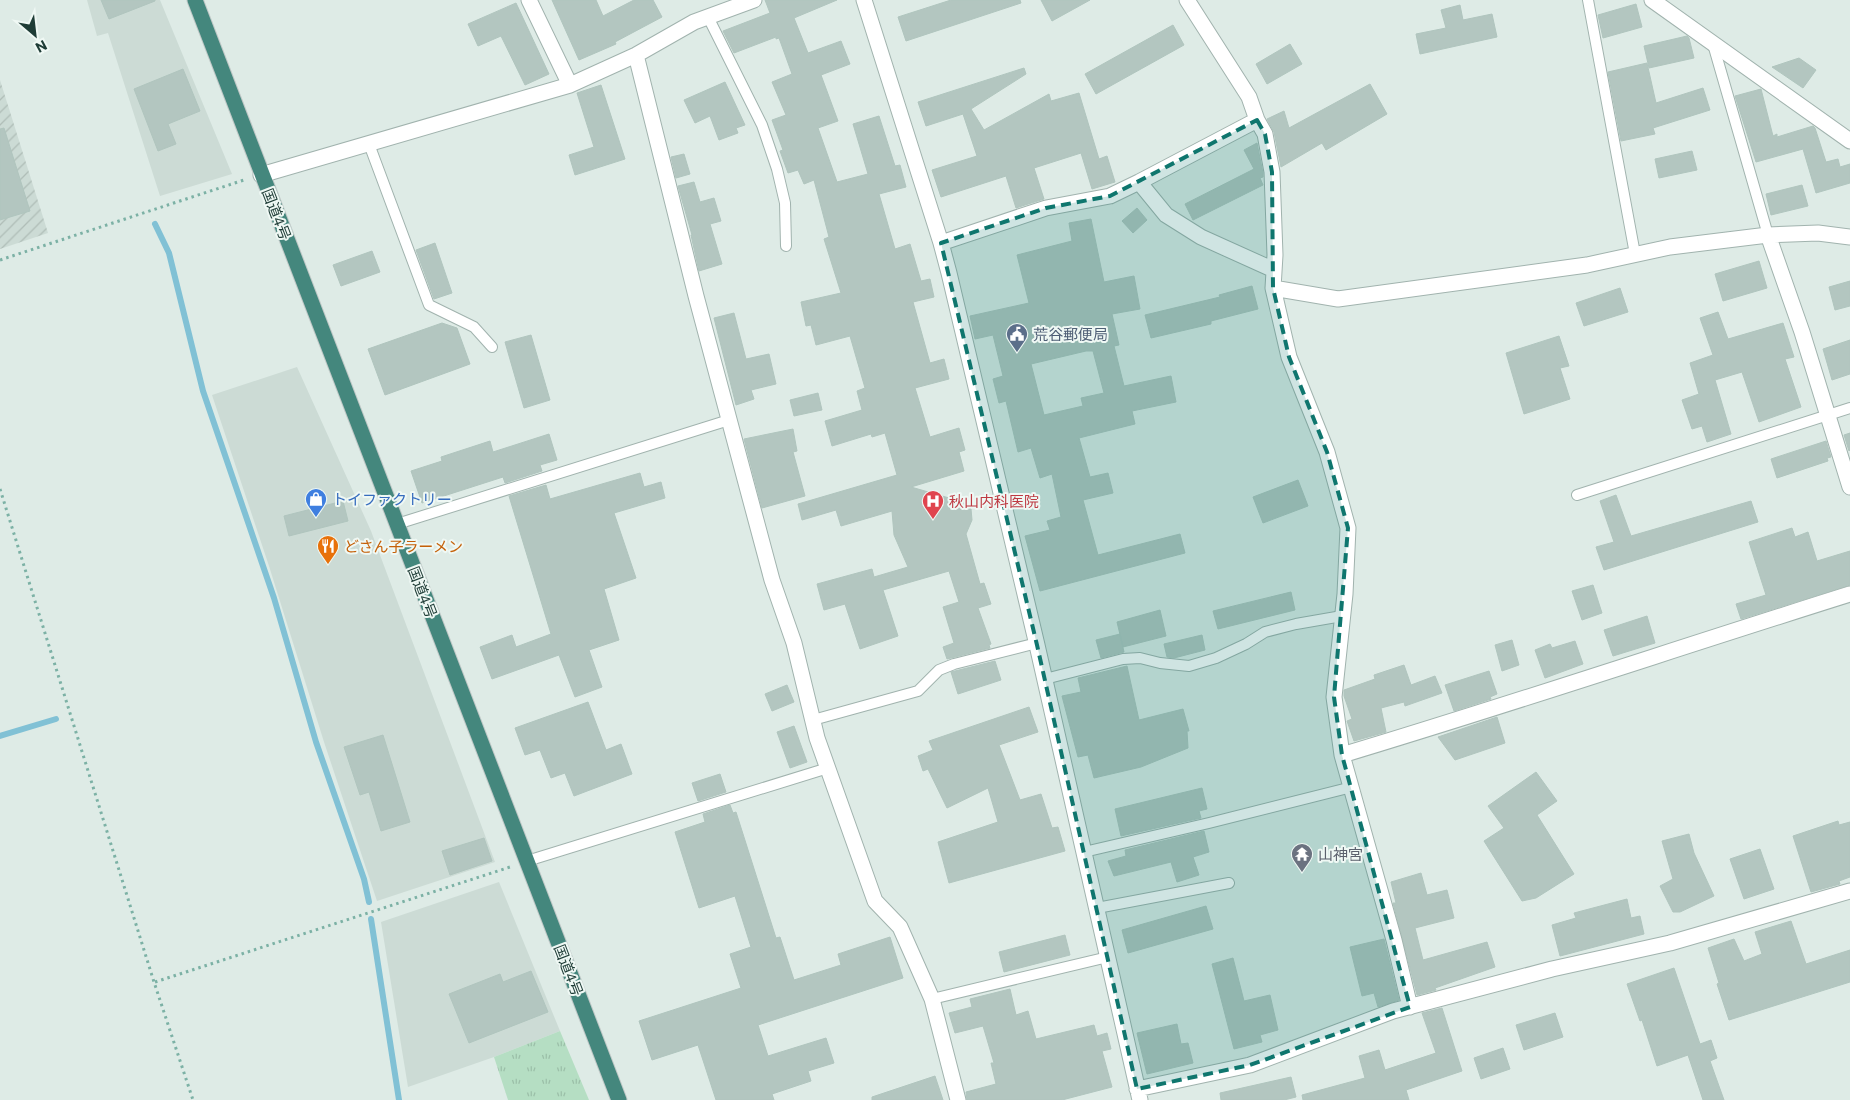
<svg xmlns="http://www.w3.org/2000/svg" width="1850" height="1100" font-family="Commissioner,'Noto Sans JP',sans-serif">
<defs>
<pattern id="industrial-furrows" width="10" height="10" patternUnits="userSpaceOnUse" patternTransform="scale(1.25)"><rect width="10" height="10" fill="#ccdbd5"/><path d="M-1 1l2-2M0 10L10 0M9 11l2-2" fill="none" stroke="#afbdb7"/></pattern>
<pattern id="grass-tufts" width="24" height="20" patternUnits="userSpaceOnUse" patternTransform="scale(1.25)"><rect width="24" height="20" fill="#b5dec3"/><path d="M3 7l-1-3M5 7V3M7 7l1-3M15 17l-1-3M17 17v-4M19 17l1-3" fill="none" stroke="#9bbfa8"/></pattern>
</defs>
<rect width="100%" height="100%" fill="#deebe6"/>
<path fill="#ccdbd5" d="M87 0H160L232 174 160 196 108 33 97 36Z
M297 367 371 531 495 862 377 901 324 742 269 566 212 395Z
M499 882 560 1031 494 1057 408 1087 381 922Z"/>
<path fill="url(#industrial-furrows)" d="M0 80 48 233 0 249Z"/>
<path fill="url(#grass-tufts)" d="M560 1031 589 1100H508L494 1057Z"/>
<g fill="none" stroke-linecap="round" stroke-linejoin="round">
<path stroke="#81c1d5" stroke-width="6" d="M155 224 169 253 203 391 274 598 316 742 364 879 369 902
M0 736 56 719
M371 919 399 1100"/>
</g>
<path fill="#b3c6c0" stroke="#b0c5be" fill-rule="evenodd" d="M101 0H155V1L109 19Z
M552 0H596L603 16 634 0H653L662 17 615 42 616 44 579 60Z
M765 0H837L794 18 808 53 841 41 850 64 821 75 838 121 818 128 837 182 868 174 853 124 879 116 895 166 900 165 906 187 879 194 895 249 910 244 921 281 930 279 934 297 913 302 930 363 944 359 949 379 915 388 930 437 959 428 965 450 959 452 964 471 911 487 963 502 971 509 972 520 966 534 980 584 984 583 991 604 978 608 991 644 989 645 990 648 947 659 943 647 954 643 943 607 959 602 949 571 883 590 898 636 860 649 845 604 824 610 817 584 872 569 874 577 908 567 894 535 892 511 841 526 836 510 802 520 798 504 897 475 885 433 872 437 871 434 832 446 825 421 862 410 857 391 865 388 850 336 816 345 811 325 806 326 801 302 841 293 824 239 829 237 814 180 804 184 798 170 788 173 780 151 783 150 772 120 786 115 772 82 792 74 779 38 776 39V37L734 53 723 31 770 13Z
M951 0H1020L1021 3 906 41 898 17Z
M1041 0H1090L1052 21Z
M516 3 549 74 525 85 501 36 478 46 468 24Z
M1636 4 1642 27 1603 38 1598 15Z
M1460 5 1463 20 1492 14 1497 37 1420 54 1416 34 1446 28 1441 10Z
M1173 25 1184 45 1096 94 1085 74Z
M1687 36 1689 38 1694 58 1649 68 1644 46Z
M1290 44 1302 64 1267 84 1256 64Z
M1799 58 1816 70 1803 88 1772 67Z
M1647 63 1656 103 1703 88 1710 110 1653 128 1655 134 1621 141 1608 72Z
M1024 68 1026 74 971 109 984 130 1049 94 1051 101 1079 93 1099 159 1107 156 1115 182 1092 189 1081 153 1034 168 1044 199 1025 205 1016 208 1006 176 941 197 932 170 977 156 963 114 926 126 918 102Z
M183 69 200 111 168 124 176 144 158 151 134 89Z
M725 82 745 125 736 128 738 133 719 140 710 116 695 123 684 100Z
M1370 84 1387 114 1326 150 1322 143 1281 167 1274 132 1267 119 1284 111 1289 128Z
M601 85 625 159 575 175 569 155 594 147 577 93Z
M1761 89 1773 136 1777 134V137L1813 126 1815 128 1826 162 1838 159 1840 167 1850 164V183L1816 193 1803 149 1756 162 1735 96Z
M4 128 30 211 0 220V129Z
M1257 143 1263 173V177L1260 178 1263 185 1193 220 1185 204 1254 169 1244 150Z
M1692 151 1697 170 1659 178 1655 159Z
M684 154 690 174 676 178 671 157Z
M694 182 700 202 714 198 721 221 710 224 722 264 699 271 691 235H692L678 186Z
M1802 185 1808 206 1771 215 1766 194Z
M1137 208 1147 220 1133 233 1122 221Z
M1091 219 1104 282 1134 276 1140 309 1112 314 1119 345 1114 346 1124 386 1171 376 1176 402 1132 411 1135 424 1079 438 1090 477 1108 473 1113 493 1083 500 1098 555 1180 534 1185 553 1040 591 1025 536 1050 530 1047 521 1061 517 1052 474 1040 478 1031 448 1018 452 1006 401 999 403 993 379 1003 376 993 335 975 339 970 316 1029 303 1017 255 1072 241 1069 223ZM1086 351H1093L1104 393 1081 398 1083 406 1044 415 1031 364Z
M435 243 452 293 434 299 416 250Z
M372 251 380 272 341 286 333 265Z
M1759 261 1767 288 1723 301 1715 274Z
M1850 281V306L1835 310 1829 287Z
M1252 286 1258 309 1211 321V324L1151 338 1145 315 1220 297 1219 295Z
M1620 288 1628 312 1584 326 1576 303Z
M1718 312 1728 339 1783 323 1794 357 1785 359 1801 407 1759 422 1742 372 1715 380 1731 434 1707 442 1702 426 1692 429 1682 400 1699 394 1690 363 1713 355 1700 318Z
M734 313 746 359 769 354 776 384 751 390 754 399 736 405 714 318Z
M442 323 457 328 470 364 385 395 368 349Z
M531 335 550 400 524 408 505 342Z
M1559 336 1569 366 1560 368 1570 399 1524 414 1506 353Z
M1850 340V374L1832 380 1823 349Z
M818 393 822 410 794 416 790 400Z
M793 429 797 451 793 452 805 496 762 508 744 439Z
M1850 433V450L1849 451 1844 435Z
M549 434 557 460 540 465 542 471 505 483 503 477 422 503 411 471 442 461 441 457 490 441 493 452Z
M1826 441 1831 457 1827 458 1828 461 1777 478 1771 459Z
M640 473 644 487 661 482 665 498 614 513 636 578 604 589 619 640 589 650 602 687 575 697 559 655 492 679 480 647 512 635 516 647 551 634 509 496 546 485 550 499Z
M1298 480 1308 506 1263 523 1253 497Z
M1616 495 1631 536 1751 501 1758 522 1604 570 1596 547 1614 542 1600 501Z
M343 501 348 521 289 536 284 516Z
M1792 528 1795 537 1808 532 1817 561 1850 551V585L1741 619 1736 604 1766 595 1749 542Z
M1593 585 1602 613 1582 620 1572 591Z
M1291 592 1295 610 1218 629 1213 611Z
M1160 610 1166 636 1123 647 1117 622Z
M1647 616 1655 643 1613 656 1604 630Z
M1120 634 1124 652 1101 658 1096 640Z
M1202 635 1205 650 1174 658 1167 657 1164 644Z
M1512 640 1519 665 1502 671 1495 645Z
M1575 641 1583 664 1545 678 1535 650 1550 644 1552 648Z
M995 661 1001 680 958 694 951 672Z
M1404 665 1411 685 1435 676 1442 693 1405 706 1404 702 1381 708 1386 732 1354 741 1347 721 1352 719 1344 696V690L1375 679 1374 675Z
M1127 666 1139 720 1183 709 1189 731H1187L1188 748 1141 767 1094 778 1088 755 1078 757 1062 696 1081 692 1078 678Z
M1489 671 1497 694 1490 697 1491 699 1454 711 1445 685Z
M787 685 794 702 772 711 765 694Z
M588 702 606 750 621 744 632 774 574 796 565 773 551 778 540 750 525 755 515 728Z
M1029 707 1038 732 999 745 1020 800 1041 794 1052 828 1058 827 1065 851 949 883 938 842 998 822 988 788 947 808 928 769 923 771 918 756 933 750 929 741Z
M1497 717 1505 743 1455 760 1438 737Z
M794 726 807 762 790 768 777 732Z
M383 735 410 822 381 831 369 792 360 795 344 747Z
M1536 772 1557 801 1537 815 1574 874 1536 898 1522 901 1484 841 1504 828 1488 806Z
M720 774 726 792 698 801 692 783Z
M1202 788 1207 809 1199 811 1201 818 1121 836 1115 809Z
M730 805 733 813 736 812 776 938 780 937 794 980 841 965 838 954 890 937 903 978 758 1025 768 1056 826 1038 834 1063 808 1071 811 1081 772 1094 774 1100H716L698 1045 652 1060 639 1021 741 988 730 954 751 947 735 896 699 908 675 832 705 822 703 814Z
M1838 821 1839 825 1850 822V877L1839 881 1840 884 1811 892 1793 836Z
M1204 831 1209 852 1193 857 1199 875 1177 882 1171 862 1114 876 1108 861 1126 856 1125 850Z
M1689 834 1694 853 1714 896 1680 912H1673L1660 886 1673 879 1662 841Z
M484 838 492 861 450 875 442 851Z
M1760 849 1774 889 1744 899 1730 859Z
M1421 873 1427 895 1447 890 1454 918 1415 928 1423 960 1487 942 1495 967 1435 988 1436 990 1417 995 1393 903H1396L1391 882Z
M1627 899 1631 918 1640 916 1644 934 1560 956 1552 925 1576 918 1574 913Z
M1206 906 1213 929 1128 953 1122 930Z
M1791 921 1806 964 1850 950V982L1729 1020 1717 984 1719 983 1708 948 1734 939 1744 961 1762 954 1755 932Z
M1065 935 1070 955 1004 972 999 952Z
M1384 939 1399 1000 1378 1007 1374 993 1362 996 1350 947Z
M1233 958 1244 1001 1270 995 1278 1030 1260 1035 1262 1042 1234 1049 1212 964Z
M1674 968 1700 1044 1711 1040 1717 1058 1710 1061 1724 1100H1703L1688 1055 1657 1066 1642 1020 1640 1021 1627 984Z
M531 971 548 1012 469 1043 449 994 500 974 503 982Z
M1010 989 1016 1015 1028 1011 1036 1039 1094 1025 1097 1036 1107 1033 1111 1049 1102 1051 1112 1087 1062 1100H967L966 1092 996 1084 991 1063H994L983 1026 955 1033 949 1013 972 1007 970 999Z
M1442 1008 1462 1071 1406 1090 1409 1100H1303L1302 1095 1365 1078 1359 1056 1379 1050 1385 1070 1436 1053 1422 1013Z
M1555 1013 1563 1037 1524 1050 1516 1025Z
M1177 1024 1181 1044 1188 1043 1193 1063 1147 1074 1137 1033Z
M1503 1048 1510 1069 1481 1079 1474 1058Z
M935 1076 943 1100H872V1097Z
M1291 1077 1296 1097 1284 1100H1221L1220 1093Z"/>
<g fill="none" stroke-linecap="round" stroke-linejoin="round">
<g stroke="#a1b3ae" stroke-width="12">
<path id="service" d="M1588 0 1635 254
M708 17 762 125 777 169 785 203 786 246
M1713 44 1768 235
M369 144 429 305 474 327 492 347
M1577 495 1850 408
M397 524 729 420
M1045 679 1123 659 1140 658 1160 663 1189 666 1216 658 1246 644 1265 632 1296 624 1342 616
M813 720 918 691 939 670 954 664 1037 643
M1084 852 1209 823 1352 787
M527 861 828 768
M1097 908 1229 883
M932 999 1108 957"/>
</g>
<g stroke="#a1b3ae" stroke-width="17">
<path id="minor" d="M529 0 570 85
M864 0 941 243 949 273 1037 645 1140 1100
M1187 0 1249 97 1257 120 1265 134 1272 172 1275 255 1273 288 1289 357 1327 452 1348 528 1345 594 1334 697 1342 755 1394 940 1410 1007
M1652 0 1850 141
M636 55 696 296 772 580 794 643 817 738 875 901 900 927 932 999 958 1100
M261 175 570 85 636 55 694 22 754 0
M1139 182 1166 215 1201 237 1274 270
M1768 235 1802 332 1850 487
M941 243 1046 208 1110 196 1139 182 1257 120
M1273 288 1338 299 1587 265 1670 247 1727 240 1768 235 1818 233 1850 237
M1342 755C1512 704 1681 647 1850 594
M1137 1089 1250 1065 1393 1011 1552 969 1670 943 1850 891"/>
</g>
<g stroke="#c0c8c7" stroke-width="17">
<path id="trunk" d="M195 0 619 1100"/>
</g>
<path stroke="#7cb1a5" stroke-width="3" stroke-dasharray="2.5 4" stroke-linecap="butt" d="M0 260 244 180
M0 489 154 982 193 1100
M155 982 510 867"/>
<use href="#service" stroke="#fff" stroke-width="10"/>
<use href="#minor" stroke="#fff" stroke-width="15"/>
<use href="#trunk" stroke="#44877d" stroke-width="15"/>
</g>
<path fill="#0f766e" fill-opacity="0.2" stroke="#0f766e" stroke-width="4" stroke-dasharray="10 6" stroke-linejoin="round" d="M1257 120 1265 134 1272 172 1273 288 1289 357 1327 452 1348 528 1334 697 1342 755 1410 1007 1250 1065 1137 1089 1037 645 941 243 1046 208 1110 196Z"/>
<defs>
<g id="civic-pin" transform="scale(1.125)"><path d="M0 17L-7.5 6A9.5 9.5 0 1 1 7.5 6Z" fill="#5c6f8a" stroke="#eff8f4"/><path d="M-.6-6.5H3V-4.5H.6V-3L4-1V1h2V6H-6V1h2V-1L-.6-3ZM-1.2 2.5V6h2.4V2.5Z" fill="#fff"/></g>
<g id="shop-pin" transform="scale(1.125)"><path d="M0 17L-7.5 6A9.5 9.5 0 1 1 7.5 6Z" fill="#3f7fe0" stroke="#eff8f4"/><path d="M-5-2.5h2.3a2.7 3.5 0 0 1 5.4 0H5L5.5 6h-11ZM-1.5-2.5h3a1.5 2.3 0 0 0-3 0Z" fill="#fff"/></g>
<g id="hospital-pin" transform="scale(1.125)"><path d="M0 17L-7.5 6A9.5 9.5 0 1 1 7.5 6Z" fill="#e0444e" stroke="#eff8f4"/><path d="M-5-5h3v3.5h4V-5h3V5h-3V1.5h-4V5h-3Z" fill="#fff"/></g>
<g id="restaurant-pin" transform="scale(1.125)"><path d="M0 17L-7.5 6A9.5 9.5 0 1 1 7.5 6Z" fill="#e8710a" stroke="#eff8f4"/><path d="M-5-6h1v4h1v-4h1v4h1v-4h1v5L-1.5 .5V6h-2V.5L-5-1ZM5-6V6H3V1.5H1.5Q1.5-4 5-6Z" fill="#fff"/></g>
<g id="temple-pin" transform="scale(1.125)"><path d="M0 17L-7.5 6A9.5 9.5 0 1 1 7.5 6Z" fill="#6b7280" stroke="#eff8f4"/><path d="M0-6L5-2H3V0L6.5 2.5H4V6H1.5V3h-3V6H-4V2.5H-6.5L-3 0V-2H-5Z" fill="#fff"/></g>
</defs>
<g fill-rule="evenodd">
<use href="#civic-pin" x="1017" y="334"/>
<use href="#shop-pin" x="316" y="499"/>
<use href="#hospital-pin" x="933" y="501"/>
<use href="#restaurant-pin" x="328" y="546"/>
<use href="#temple-pin" x="1302" y="854"/>
</g>
<g text-anchor="middle" dominant-baseline="central" stroke-width="4" stroke-linejoin="round" paint-order="stroke">
<g font-size="15" fill="#1e3c36" stroke="#eff8f4">
<text transform="translate(277 214) rotate(69)">国道4号</text>
<text transform="translate(423 592) rotate(69)">国道4号</text>
<text transform="translate(569 970) rotate(69)">国道4号</text>
</g>
<g font-size="15" fill="#4e5e75" stroke="#eff8f4" text-anchor="start">
<text x="1033" y="334">荒谷郵便局</text>
</g>
<g font-size="15" fill="#366cbe" stroke="#eff8f4" text-anchor="start">
<text x="332" y="499">トイファクトリー</text>
</g>
<g font-size="15" fill="#be3a42" stroke="#eff8f4" text-anchor="start">
<text x="949" y="501">秋山内科医院</text>
</g>
<g font-size="15" fill="#c56008" stroke="#eff8f4" text-anchor="start">
<text x="344" y="546">どさん子ラーメン</text>
</g>
<g font-size="15" fill="#5b616d" stroke="#eff8f4" text-anchor="start">
<text x="1318" y="854">山神宮</text>
</g>
</g>
<g transform="translate(35 35) rotate(152)" stroke="#eff8f4" stroke-width="4" paint-order="stroke">
<path d="M0-4L9 19L0 12L-9 19Z" fill="#1e3c36"/>
<text y="-8" font-size="14" font-weight="bold" text-anchor="middle" fill="#1e3c36">N</text>
</g>
</svg>
